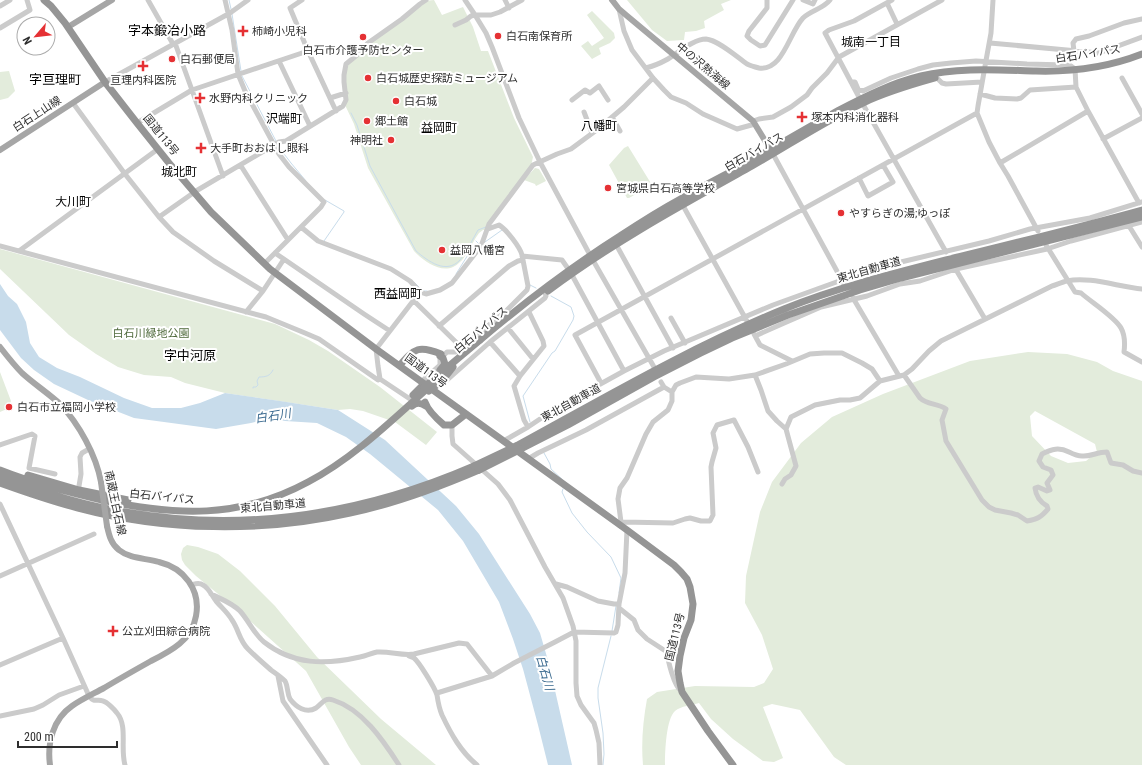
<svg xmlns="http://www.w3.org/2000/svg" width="1142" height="765" font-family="'Roboto Condensed','Noto Sans JP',sans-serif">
<rect width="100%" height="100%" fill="#fff"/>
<path fill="#e3ecdc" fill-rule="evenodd" d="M434 0 442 15 463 7 473 27 481 51H488L514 118 533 157 531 166 487 230H483L479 233C473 241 467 256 460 262 446 277 425 263 414 251L368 168 354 124 345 105 344 82 347 62 424 1Z
M627 0H731L721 4 724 10 704 21 705 28 696 31 685 32 684 40 667 41 652 30Z
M592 11 614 33 615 38 610 43 599 48 601 54 592 59 581 46 588 41 592 46 604 38 587 15Z
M9 71 15 91 8 98 0 100V72Z
M628 146 652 185 629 198H627L609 165 624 148Z
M535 168 539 169 546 181 536 186 535 184 524 180Z
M0 249 275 324 309 340 328 351 380 387 437 432 426 445 395 422 363 411 350 409 338 410 225 393 185 383 171 377 144 375 118 367 96 354 69 335 0 269Z
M1028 352 1067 354 1097 362 1113 371 1142 381V765H846L834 757 800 710 772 704 763 707 783 758 774 762 763 761 733 739 711 719 699 703C692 705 681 706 675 711 666 719 665 752 665 765H643C641 743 643 721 647 699L657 692 695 686 754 687 764 683 773 669 762 635 745 603 746 576 760 512 772 482 801 443 832 417 883 394 970 361ZM1035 411 1095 444 1097 452 1086 461 1068 463 1051 456 1032 436 1030 416Z
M0 372 11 401 9 408 0 412Z
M187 545 198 547 218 554 240 571 275 606 317 657 381 719 436 765H361L349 747 306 671 239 611 196 576 185 565 182 560 181 554 183 548Z"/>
<path fill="#c8dceb" d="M0 284 8 296 17 304 26 322 30 343 39 357 57 368 80 377 124 398 152 408H181L200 403 225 393 280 401 338 410 385 440 456 506 479 534 530 614 540 633 549 664 572 765H548L538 725 523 669 513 639 499 602 463 541 438 510 370 454 346 437 317 423 285 421 270 418 251 423 216 429 164 422 134 418 88 400 54 384 34 370 21 358 0 330Z"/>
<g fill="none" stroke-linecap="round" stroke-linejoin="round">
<path stroke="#c8dceb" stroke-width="1" d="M229 0 231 9
M232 14 241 71
M242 76 276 141
M351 113 357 125 370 166 416 251C428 261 446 275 460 260 465 254 469 246 473 239
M278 146 291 163 306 181
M473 239 478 230 486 227
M324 241 344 212V211L325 200
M485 242 502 230
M456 274 471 250 474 247 479 244 476 241
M414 282 423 291H427
M530 285 536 288
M253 388V387H256L258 385 257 381 259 377C266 377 270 376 273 370
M530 422 523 396 552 353 555 351 573 320 574 316 571 307 551 296
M544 453 550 464 551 469 564 481
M563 489 562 492 572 513 587 532 611 557 621 578 619 593
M612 631 616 606
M603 765 604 754 603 733 598 698V688L611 636"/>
<path stroke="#cbcbcb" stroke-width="5" d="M148 0 173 44
M225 0 232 30 238 74 245 91 279 154 289 167 324 202 321 207 264 264
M302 0 290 8 308 51 336 111
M465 0 475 15 486 33 492 47 519 118 540 162 590 255 654 367
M505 0 509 8
M767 0V8L749 31 747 36 751 40 760 46 765 45 793 0
M803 0 813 4 815 0
M892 0 854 21 829 30 825 33 860 99 946 252
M887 3 897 24
M0 6 10 0
M619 9 624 31 632 50 653 78 664 90 671 97 686 103 703 114 737 129 755 124
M455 25 466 20 471 16 475 15H491L500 12 522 0
M0 28 30 10 27 0
M175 43 223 176
M990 43 1099 53 1142 37
M1074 51 1073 43 1076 39 1089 36 1124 23 1142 19
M279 61 310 126
M985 66 991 33 993 0
M646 68C653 66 659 64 666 60 677 54 693 39 706 39 718 40 737 57 747 64 751 66 755 67 759 68 783 71 789 33 803 18 811 10 823 9 830 0
M984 72 978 106 977 113 989 142 1000 163 1008 176 1038 231
M936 77 942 83 946 84 982 82
M1122 78 1142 114
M105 82 230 13 248 0
M851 82H855L858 89 863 91 891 78 918 69 933 65 951 63 976 61 1027 64 1066 65 1071 66 1075 69 1076 87 1088 111
M980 94 995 98 1017 99 1021 98 1030 90 1076 87
M330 98 346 93
M572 100 585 90 590 93 599 86 608 100
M73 103 125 174 159 217 173 232 214 261 263 291
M584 112 592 133
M612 117 620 131
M753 121 759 119 773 117 791 107 807 95 812 88 827 73 839 57 942 0
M137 123 192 90 308 51
M1103 139 1142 118
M773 154 844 284
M1000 163 1088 111 1139 203
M241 166 288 240
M859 178 868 196 893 182 883 165
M681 202 748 323
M159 217 196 191 279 142 286 141 343 106 346 100 344 82V75L346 64 357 55 368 43 402 19 420 4 426 0
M1129 226 1142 247
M301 227 318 241 391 269 410 281 420 292 426 294 440 290 452 283 481 246 489 224 533 165 557 154 571 149 598 129 624 107 653 78
M1046 245 1075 292 1081 293C1091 302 1115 317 1121 328 1125 335 1125 344 1124 352L1142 362
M0 246 266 317 305 333 319 339 378 380 380 379 410 399
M618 248 673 348
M19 251 158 149
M275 253 364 314 390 331
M522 256 562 260 569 270
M955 268 985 319
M572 275 624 371
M853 298 899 376
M414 301 462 348
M246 312 263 291 284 259
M671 318 685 343
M439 326 509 266 518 261 523 260
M508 328 533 359
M754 334 760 345 792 361
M755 336 782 324 821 307 867 296 900 284 920 281 956 269 1047 249 1071 241 1142 222
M490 342 520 376
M755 375 761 390 768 411 777 421 786 429 796 466 791 475 785 479 782 484
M904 375 920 398C927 405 938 403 946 409L942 420 946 441 982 500 989 507 995 510 1011 513 1018 515 1027 521C1038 519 1041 517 1048 509L1047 506C1040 502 1036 496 1035 488L1038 487 1047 491 1050 490 1047 483 1053 475 1051 470 1043 467 1039 461 1042 454C1052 449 1059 447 1069 452 1073 454 1077 456 1082 456 1090 457 1097 452 1107 452L1111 463 1123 465 1133 471 1142 473
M380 379 378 366 376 349 420 292
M422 381 440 365V359L447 352H456L459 350 506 311 527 290 528 286C526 276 524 265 522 255 520 247 506 229 499 225L488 229
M446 381 490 342 545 298 546 296 545 293
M661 382 664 387 672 392
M601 383 575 335 977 113
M452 425V436L453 444 498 484 510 500 545 567 563 598 573 626 576 641V683L577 696 581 705 594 723 596 730 599 743 600 765
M528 427 524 420 514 386 520 376 544 346 543 341 529 312
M786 429 791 417 815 405 840 400H850L860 398 880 381 904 375 912 369 929 351 941 341 1052 286C1056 285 1062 282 1067 281 1089 276 1119 287 1142 289
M505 442 507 439 528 427 555 409 624 371 664 351 773 305 842 280 901 262 989 241 1030 229 1090 218 1142 202
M0 445 32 434 35 436 29 468 55 474
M528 459 538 453 586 430 664 387
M78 492 81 474 80 457 82 453 89 449
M0 504 63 638 89 696C95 704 96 698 103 701 107 702 114 709 117 713 128 726 120 748 125 765
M621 525 623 522 673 523 685 519 690 518 701 521H710L713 515 711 467 712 462 716 448 713 433 717 425 734 420 748 447 758 472
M620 526 621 522 618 499 620 488 627 478 646 434 653 422 668 410 672 401V392L676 385 680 383 696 377 729 379 755 375 786 364 810 354 824 353H842L862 363 872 369 880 381
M0 576 94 534
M556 584 567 587 598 601 614 604H619
M191 585C195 584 199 582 203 585 209 588 212 596 216 601 222 608 228 613 232 620 239 630 239 640 248 649 255 656 263 663 271 670 275 673 281 677 285 681 288 686 287 693 290 699 296 707 306 714 316 708 322 704 324 697 333 700 362 709 383 740 399 765
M211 594C221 599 232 603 240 611 249 621 254 634 264 642 293 665 325 665 360 657 366 656 372 653 377 652 390 651 402 656 414 654L459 643 467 644 492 676
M619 608 634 620 638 630 647 639 667 652C668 661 674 686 681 691
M409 656C409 656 414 658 414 658 419 662 435 688 437 695 438 702 439 708 442 715 451 734 461 752 477 765
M0 665 63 638
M278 676 283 701 327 765
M437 693 492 676 514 663 555 642 574 632 614 633 616 632 618 625 619 604 625 573 627 530
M0 716 34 709 43 705 59 695 84 686"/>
<path stroke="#a6a6a6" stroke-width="6" d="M612 0 619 9 626 15 753 121 772 152
M68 27 112 0
M0 150 105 82
M0 347C7 356 14 365 22 373 34 384 48 393 60 404 79 424 96 455 101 482
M50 765C47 743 53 719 72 706 82 699 93 694 104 688 119 679 135 670 151 661 171 651 192 640 196 616 201 590 184 568 159 562 146 558 130 559 119 550 111 544 109 535 107 526"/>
<path stroke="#959595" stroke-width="7" d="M44 0 51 6 65 23 105 82 137 123 169 163 211 212 270 269 376 349 627 530 674 565 681 572 687 579 690 587 693 604 691 620 684 638 680 656 678 671 680 683 682 692 708 731 733 765
M548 291C612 243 682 205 752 166 789 145 825 121 863 103 886 92 910 85 935 78
M480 340C525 302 571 267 620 236 641 222 662 209 684 197 705 185 727 174 749 162 779 144 809 127 839 110 866 96 892 83 921 76 959 67 998 70 1036 71 1071 72 1109 67 1142 54
M400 365C415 348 419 345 441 354
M413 395 422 386
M425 402C428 411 437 419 444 425H452L466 414
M412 406C417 402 420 403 426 406
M516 446C604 398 691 347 784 309 836 288 891 274 946 260 1011 244 1077 228 1142 210
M521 449 568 425 654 377 701 353 732 338 788 315 860 290 901 278 1142 217
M0 470C33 483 67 492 102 500 175 516 240 519 308 482 352 459 390 422 427 389
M28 475 79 490 128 500
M0 477C41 492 82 505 125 512 246 533 363 514 474 466
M0 483C25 492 51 501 78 508 165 531 261 533 350 513 394 504 437 488 479 470"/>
<path stroke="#a6a6a6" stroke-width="6" d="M101 482 107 526"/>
<path stroke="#959595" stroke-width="7" d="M440 370 445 364 443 358 440 356
M424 387 480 340
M429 391 442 381 453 367
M474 466 516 446
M479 470 521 449"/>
</g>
<g fill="#e53134" stroke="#fff" stroke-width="1.5">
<path d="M241 25h4v4h4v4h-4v4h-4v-4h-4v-4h4z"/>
<circle cx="498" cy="36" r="4"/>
<circle cx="363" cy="37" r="4"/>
<circle cx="172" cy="59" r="4"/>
<path d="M141 60h4v4h4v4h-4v4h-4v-4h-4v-4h4z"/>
<circle cx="368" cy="78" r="4"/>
<path d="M198 92h4v4h4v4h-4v4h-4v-4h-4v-4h4z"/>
<circle cx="396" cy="101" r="4"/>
<path d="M800 111h4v4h4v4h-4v4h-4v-4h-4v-4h4z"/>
<circle cx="367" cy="121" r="4"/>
<circle cx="391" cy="140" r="4"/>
<path d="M199 142h4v4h4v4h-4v4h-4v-4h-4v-4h4z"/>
<circle cx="608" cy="188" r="4"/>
<circle cx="841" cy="213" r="4"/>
<circle cx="442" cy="250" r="4"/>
<circle cx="9" cy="407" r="4"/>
<path d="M111 625h4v4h4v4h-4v4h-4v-4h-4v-4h4z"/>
</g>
<g text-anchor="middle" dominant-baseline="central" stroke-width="4" stroke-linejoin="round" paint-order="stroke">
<g font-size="11" fill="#2e2e2e" stroke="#fff" text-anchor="start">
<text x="252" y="31">柿崎小児科</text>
<text x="506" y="36">白石南保育所</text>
<text x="363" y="50" text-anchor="middle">白石市介護予防センター</text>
<text x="180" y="59">白石郵便局</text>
<text x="376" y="78">白石城歴史探訪ミュージアム</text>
<text x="143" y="80" text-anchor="middle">亘理内科医院</text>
<text x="209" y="98">水野内科クリニック</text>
<text x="404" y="101">白石城</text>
<text x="811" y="117">塚本内科消化器科</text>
<text x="375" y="121">郷土館</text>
<text x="383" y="140" text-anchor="end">神明社</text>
<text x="210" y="148">大手町おおはし眼科</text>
<text x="616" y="188">宮城県白石高等学校</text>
<text x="849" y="213">やすらぎの湯;ゆっぽ</text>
<text x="450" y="250">益岡八幡宮</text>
<text x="17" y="407">白石市立福岡小学校</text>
<text x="122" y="631">公立刈田綜合病院</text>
</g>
<g font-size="11" fill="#2e2e2e" stroke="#fff">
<text transform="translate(1088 54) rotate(-9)">白石バイパス</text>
<text transform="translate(703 66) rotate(40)">中の沢熱海線</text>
<text transform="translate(37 114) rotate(-33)">白石上山線</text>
<text transform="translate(161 135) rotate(51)">国道113号</text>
<text transform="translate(754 152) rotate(-30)">白石バイパス</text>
<text transform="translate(869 270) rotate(-16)">東北自動車道</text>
<text transform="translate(481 330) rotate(-40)">白石バイパス</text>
<text transform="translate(426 371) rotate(36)">国道113号</text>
<text transform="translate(571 403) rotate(-29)">東北自動車道</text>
<text transform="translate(162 497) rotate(6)">白石バイパス</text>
<text transform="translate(115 503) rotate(78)">南蔵王白石線</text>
<text transform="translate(273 506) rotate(-5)">東北自動車道</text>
<text transform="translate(675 637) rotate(-76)">国道113号</text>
</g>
<g font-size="11" fill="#4f6a3c" stroke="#fff">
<text x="151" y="333">白石川緑地公園</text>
</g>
<g font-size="12" fill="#000" stroke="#fff">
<text x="871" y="42">城南一丁目</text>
<text x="284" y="119">沢端町</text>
<text x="599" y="126">八幡町</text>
<text x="439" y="128">益岡町</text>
<text x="179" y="172">城北町</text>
<text x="73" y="202">大川町</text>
<text x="398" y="294">西益岡町</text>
</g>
<g font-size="12" font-style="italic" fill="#3c6b90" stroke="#fff">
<text transform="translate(273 416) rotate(-9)">白石川</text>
<text transform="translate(545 673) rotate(74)">白石川</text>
</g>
<g font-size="13" fill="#000" stroke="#fff">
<text x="167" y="30">字本鍛冶小路</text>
<text x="55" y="79">字亘理町</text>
<text x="190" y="355">字中河原</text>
</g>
</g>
<g transform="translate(36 36) rotate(242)"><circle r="19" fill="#ffffff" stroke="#ababab"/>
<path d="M0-3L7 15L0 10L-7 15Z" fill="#e53134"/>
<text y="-6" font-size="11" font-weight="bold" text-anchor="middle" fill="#2e2e2e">N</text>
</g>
<path d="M18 741v6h99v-6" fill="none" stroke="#2e2e2e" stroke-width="2"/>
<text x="24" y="741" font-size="12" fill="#2e2e2e" stroke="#ffffff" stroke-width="3" paint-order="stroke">200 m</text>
</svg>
